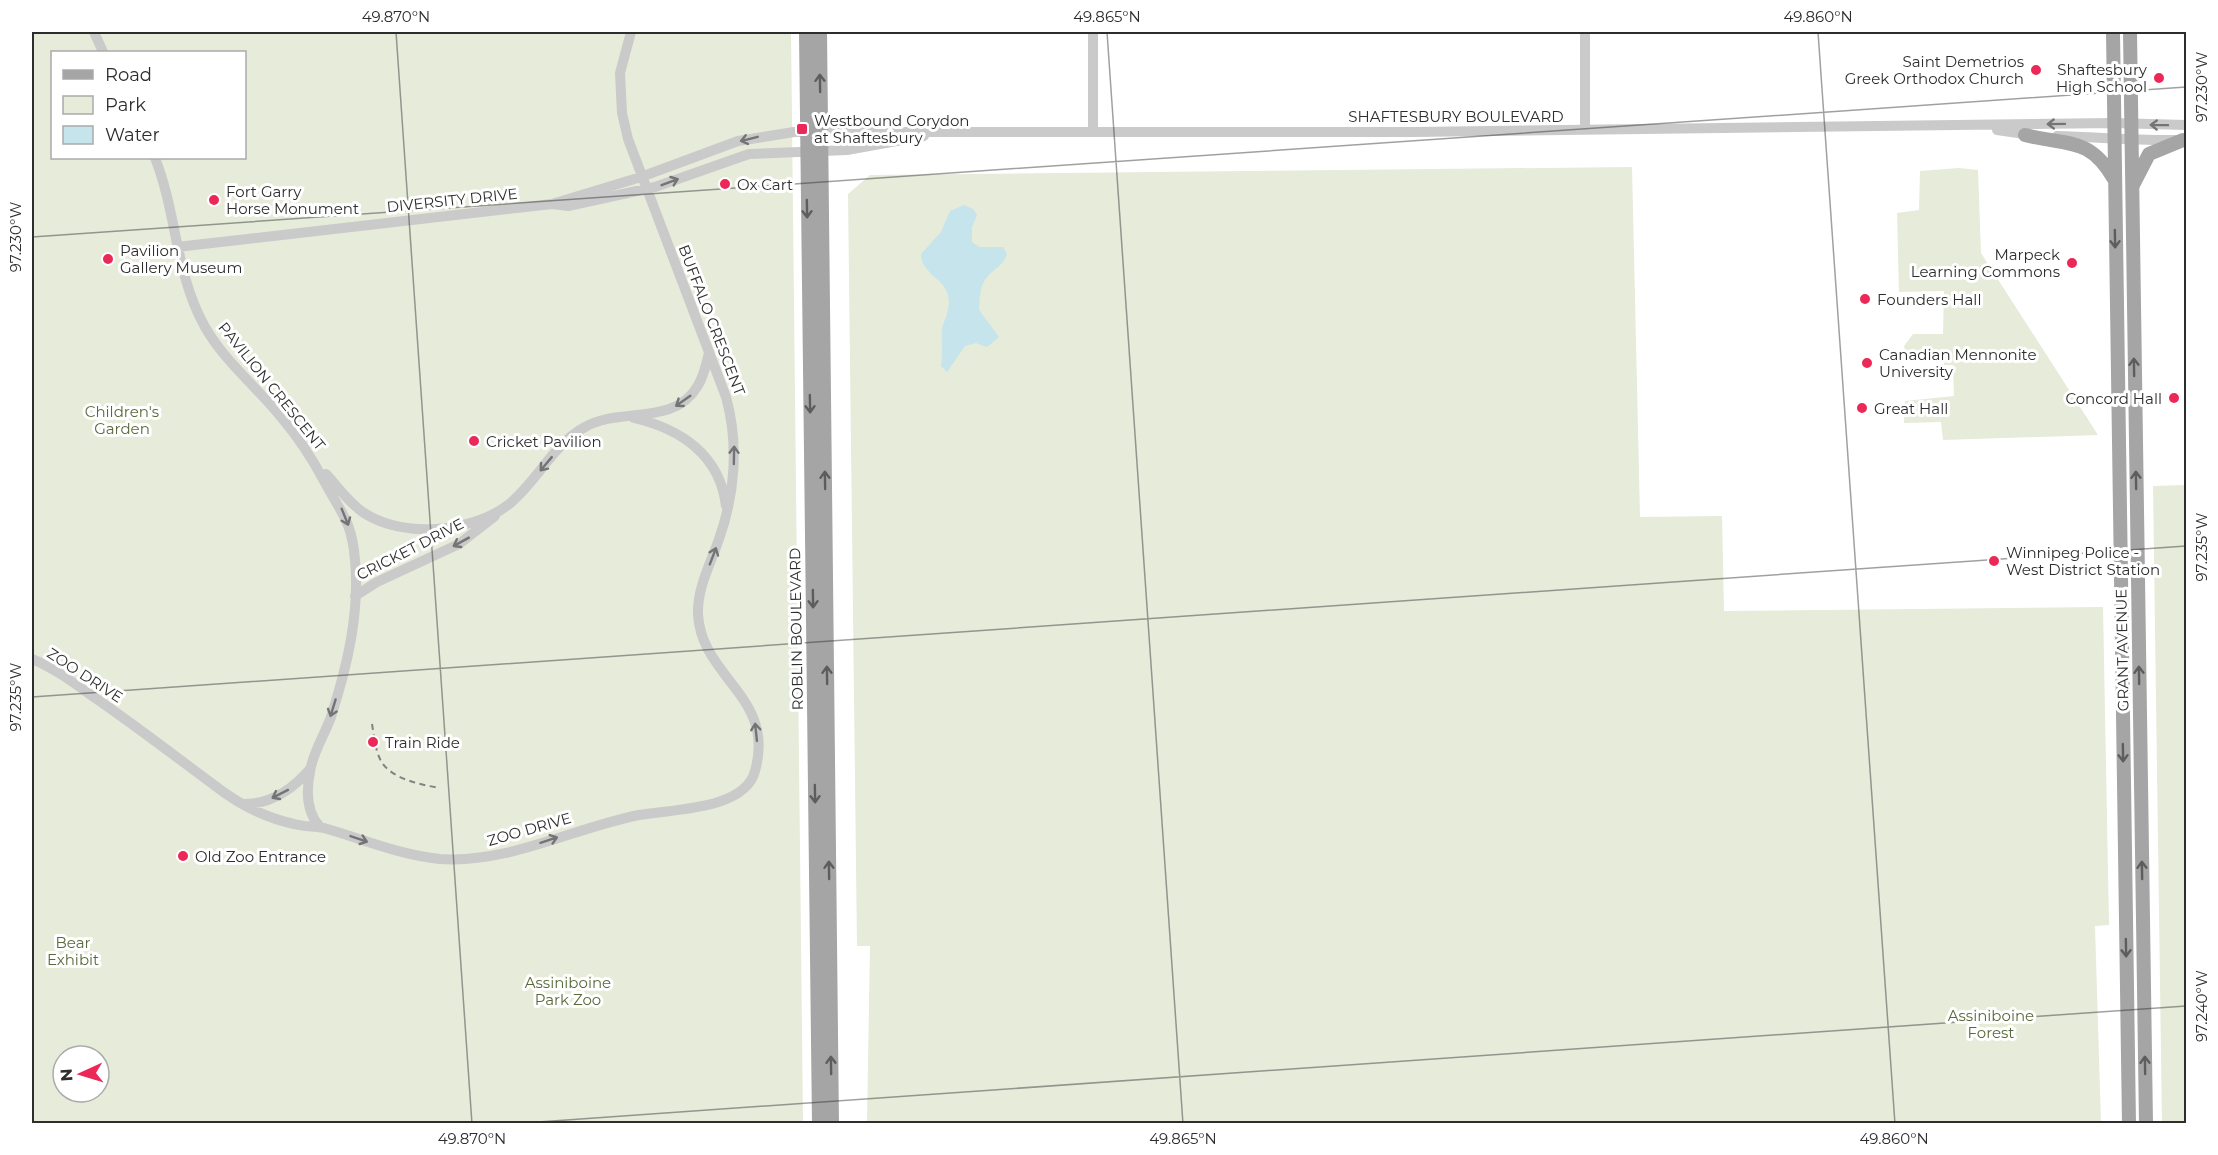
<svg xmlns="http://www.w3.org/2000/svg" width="2218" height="1155" font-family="Montserrat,sans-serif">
<rect width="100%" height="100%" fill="#fff"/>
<path fill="#e6ebda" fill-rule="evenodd" d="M32 32H791L803 1123H32ZM52 52H244V158H52ZM63 1056H99V1092H63Z
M1632 167 1640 517 1722 516 1724 611 2103 607 2109 925 2095 926 2101 1123H867L870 946H857L848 194 870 175Z
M1959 168 1978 170 1981 253 2098 435 1943 440 1941 422 1904 423 1905 401 1954 396 1953 365H1944V356H1906L1904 346 1913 334H1943L1944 291 1899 292 1897 213 1919 210 1920 171Z
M2186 485V1123L2162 1124 2153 486Z"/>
<path fill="#c5e4ec" d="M964 205 973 209 977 215 972 227V242L979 247H1003L1007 254C1003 266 996 267 988 276 979 285 980 298 979 310L999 337 987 347 976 343 965 346 947 372 941 366C943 355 941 332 942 328 946 317 952 305 947 292 941 277 921 272 921 254L941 232 950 211Z"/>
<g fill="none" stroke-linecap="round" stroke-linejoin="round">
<path stroke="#cacaca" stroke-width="10" d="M94 32 103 52
M1093 32V131
M1585 32V130
M1997 130 2032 135
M2057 136C2098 137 2138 141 2179 140
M155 158C177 213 175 274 205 327 225 362 256 386 281 417 298 437 312 458 324 481 341 513 352 521 355 560 360 613 347 667 331 717 325 734 312 754 310 772 306 792 306 812 320 827
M553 204 568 206 655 187 749 154 847 150 924 136
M177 247 552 204 641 177 738 141 794 132H1415L2114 123 2186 125
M634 418C681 429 720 455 726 506
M326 474C338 487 349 503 364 513 403 538 471 533 508 505 536 483 553 444 585 427 619 407 674 426 697 387 704 377 706 364 709 353
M355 596 377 582 459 544 495 516
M32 659C52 667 70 680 88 693 131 722 172 754 214 785 237 803 266 818 294 824 304 827 314 826 324 828 363 839 399 855 440 859 508 864 573 828 639 815 672 809 745 810 755 771 776 696 701 678 698 614 697 588 711 563 719 539 735 494 739 444 726 397L628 139 622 113 620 73 631 32
M244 804C271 804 293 789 310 769"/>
<path stroke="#a5a5a5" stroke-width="14" d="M806 32 819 1124
M820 32 832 1124
M2113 32 2129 1124
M2130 32 2146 1124
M2025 135C2068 146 2089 136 2114 179
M2133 185 2149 154 2183 140"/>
<path stroke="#828282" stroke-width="2" stroke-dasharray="6 4.5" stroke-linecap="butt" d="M372 724C374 735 375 750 381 761 391 779 422 785 440 788"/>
</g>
<defs><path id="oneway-shaft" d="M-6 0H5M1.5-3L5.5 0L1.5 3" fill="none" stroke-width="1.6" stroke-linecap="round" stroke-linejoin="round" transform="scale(1.5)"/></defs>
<g stroke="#5d5d5d">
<use href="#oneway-shaft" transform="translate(820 83) rotate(-91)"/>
<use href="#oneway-shaft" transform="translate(807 209) rotate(89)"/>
<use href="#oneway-shaft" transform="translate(2115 239) rotate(89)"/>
<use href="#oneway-shaft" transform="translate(2134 367) rotate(-91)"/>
<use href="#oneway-shaft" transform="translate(810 404) rotate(89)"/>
<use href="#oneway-shaft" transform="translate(825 480) rotate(-91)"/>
<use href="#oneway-shaft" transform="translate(2136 480) rotate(-91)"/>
<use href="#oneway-shaft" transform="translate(813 599) rotate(89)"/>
<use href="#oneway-shaft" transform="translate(827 675) rotate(-91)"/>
<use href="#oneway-shaft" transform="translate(2139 675) rotate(-91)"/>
<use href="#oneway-shaft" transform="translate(2123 753) rotate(89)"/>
<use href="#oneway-shaft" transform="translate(815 794) rotate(89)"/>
<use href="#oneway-shaft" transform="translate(829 870) rotate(-91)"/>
<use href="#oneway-shaft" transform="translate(2142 870) rotate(-91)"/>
<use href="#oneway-shaft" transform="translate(2126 948) rotate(89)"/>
<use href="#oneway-shaft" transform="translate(831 1065) rotate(-91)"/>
<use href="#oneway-shaft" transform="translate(2145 1065) rotate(-91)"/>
</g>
<g stroke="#747474">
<use href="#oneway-shaft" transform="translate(2056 124) rotate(179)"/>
<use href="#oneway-shaft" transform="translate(2159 125) rotate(-179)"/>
<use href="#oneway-shaft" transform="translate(749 139) rotate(166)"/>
<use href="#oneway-shaft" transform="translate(670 182) rotate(-21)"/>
<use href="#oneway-shaft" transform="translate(683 401) rotate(145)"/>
<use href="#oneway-shaft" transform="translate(734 455) rotate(-89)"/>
<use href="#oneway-shaft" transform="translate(546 464) rotate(130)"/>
<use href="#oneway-shaft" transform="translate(345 517) rotate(68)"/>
<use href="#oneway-shaft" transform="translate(461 542) rotate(151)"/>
<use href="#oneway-shaft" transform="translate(713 556) rotate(-69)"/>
<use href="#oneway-shaft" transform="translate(333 708) rotate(107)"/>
<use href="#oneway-shaft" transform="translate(756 732) rotate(-96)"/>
<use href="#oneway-shaft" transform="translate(280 794) rotate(153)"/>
<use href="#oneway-shaft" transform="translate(359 839) rotate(19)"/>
<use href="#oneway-shaft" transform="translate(549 840) rotate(-18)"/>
</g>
<path fill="none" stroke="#2d2d2d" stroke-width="1.5" stroke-opacity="0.45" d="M396 32 472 1124M1107 32 1183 1124M1818 32 1895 1124M32 237 2186 87M32 697 2186 546M510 1124 2186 1006"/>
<g fill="#ec2858" stroke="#fff" stroke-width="2">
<circle cx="2036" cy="70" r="6"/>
<circle cx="2159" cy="78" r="6"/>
<rect x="796" y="123" width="12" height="12" rx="3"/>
<circle cx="725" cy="184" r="6"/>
<circle cx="214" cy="200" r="6"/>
<circle cx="108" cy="259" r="6"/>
<circle cx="2072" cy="263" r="6"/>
<circle cx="1865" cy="299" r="6"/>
<circle cx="1867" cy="363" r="6"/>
<circle cx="2174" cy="398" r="6"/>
<circle cx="1862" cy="408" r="6"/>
<circle cx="474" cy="441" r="6"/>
<circle cx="1994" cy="561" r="6"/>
<circle cx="373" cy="742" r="6"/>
<circle cx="183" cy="856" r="6"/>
</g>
<g text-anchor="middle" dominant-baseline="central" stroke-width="6" stroke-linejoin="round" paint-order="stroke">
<g font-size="15" fill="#2d2d2d" stroke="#fff" text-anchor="start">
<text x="2024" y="61" text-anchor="end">Saint Demetrios<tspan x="2024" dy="17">Greek Orthodox Church</tspan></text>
<text x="2147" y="69" text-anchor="end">Shaftesbury<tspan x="2147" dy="17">High School</tspan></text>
<text x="814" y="120">Westbound Corydon<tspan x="814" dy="17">at Shaftesbury</tspan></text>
<text x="737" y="184">Ox Cart</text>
<text x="226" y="191">Fort Garry<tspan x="226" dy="17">Horse Monument</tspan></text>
<text x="120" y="250">Pavilion<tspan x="120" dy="17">Gallery Museum</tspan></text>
<text x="2060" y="254" text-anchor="end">Marpeck<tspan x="2060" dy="17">Learning Commons</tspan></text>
<text x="1877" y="299">Founders Hall</text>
<text x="1879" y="354">Canadian Mennonite<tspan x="1879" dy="17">University</tspan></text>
<text x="2162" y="398" text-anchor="end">Concord Hall</text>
<text x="1874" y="408">Great Hall</text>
<text x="486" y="441">Cricket Pavilion</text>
<text x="2006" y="552">Winnipeg Police -<tspan x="2006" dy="17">West District Station</tspan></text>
<text x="385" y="742">Train Ride</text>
<text x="195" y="856">Old Zoo Entrance</text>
</g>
<g font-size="15" fill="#2d2d2d" stroke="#fff">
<text x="1456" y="116">SHAFTESBURY BOULEVARD</text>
<text transform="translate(452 200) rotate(-6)">DIVERSITY DRIVE</text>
<text transform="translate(712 320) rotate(69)">BUFFALO CRESCENT</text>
<text transform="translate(272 386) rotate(51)">PAVILION CRESCENT</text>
<text transform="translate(410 549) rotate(-27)">CRICKET DRIVE</text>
<text transform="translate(796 629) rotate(-91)">ROBLIN BOULEVARD</text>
<text transform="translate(2122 650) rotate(-91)">GRANT AVENUE</text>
<text transform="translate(85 675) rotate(33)">ZOO DRIVE</text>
<text transform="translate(529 829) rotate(-16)">ZOO DRIVE</text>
</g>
<g font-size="15" fill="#586a39" stroke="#fff">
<text x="122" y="411">Children's<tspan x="122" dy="17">Garden</tspan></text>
<text x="73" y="942">Bear<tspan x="73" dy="17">Exhibit</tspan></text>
<text x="568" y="982">Assiniboine<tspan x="568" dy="17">Park Zoo</tspan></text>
<text x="1991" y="1015">Assiniboine<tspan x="1991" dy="17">Forest</tspan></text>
</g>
</g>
<rect width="2218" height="1155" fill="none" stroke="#ffffff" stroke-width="66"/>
<rect x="51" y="51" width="195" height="108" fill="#ffffff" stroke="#ababab" stroke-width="1.5"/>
<rect x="63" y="70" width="30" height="9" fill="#a5a5a5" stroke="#ababab" stroke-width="1.5"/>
<text x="105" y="81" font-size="18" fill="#2d2d2d">Road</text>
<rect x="63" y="96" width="30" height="18" fill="#e6ebda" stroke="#ababab" stroke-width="1.5"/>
<text x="105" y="111" font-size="18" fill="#2d2d2d">Park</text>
<rect x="63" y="126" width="30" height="18" fill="#c5e4ec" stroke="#ababab" stroke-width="1.5"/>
<text x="105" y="141" font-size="18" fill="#2d2d2d">Water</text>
<g transform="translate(81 1074) rotate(266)"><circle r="28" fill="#ffffff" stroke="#ababab" stroke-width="1.5"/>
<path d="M0-4.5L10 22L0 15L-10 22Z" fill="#ec2858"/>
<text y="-9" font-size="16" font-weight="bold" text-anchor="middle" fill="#2d2d2d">N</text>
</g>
<rect x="33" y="33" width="2152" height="1089" fill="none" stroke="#2d2d2d" stroke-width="2"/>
<g font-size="15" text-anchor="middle" fill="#2d2d2d">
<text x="396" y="22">49.870°N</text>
<text x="1107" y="22">49.865°N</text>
<text x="1818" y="22">49.860°N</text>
<text transform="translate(2202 87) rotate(-90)" y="5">97.230°W</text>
<text transform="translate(16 237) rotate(-90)" y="5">97.230°W</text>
<text transform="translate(2202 547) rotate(-90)" y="5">97.235°W</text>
<text transform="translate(16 697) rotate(-90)" y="5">97.235°W</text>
<text transform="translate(2202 1006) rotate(-90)" y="5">97.240°W</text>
<text x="472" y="1144">49.870°N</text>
<text x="1183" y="1144">49.865°N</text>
<text x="1894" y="1144">49.860°N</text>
</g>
</svg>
